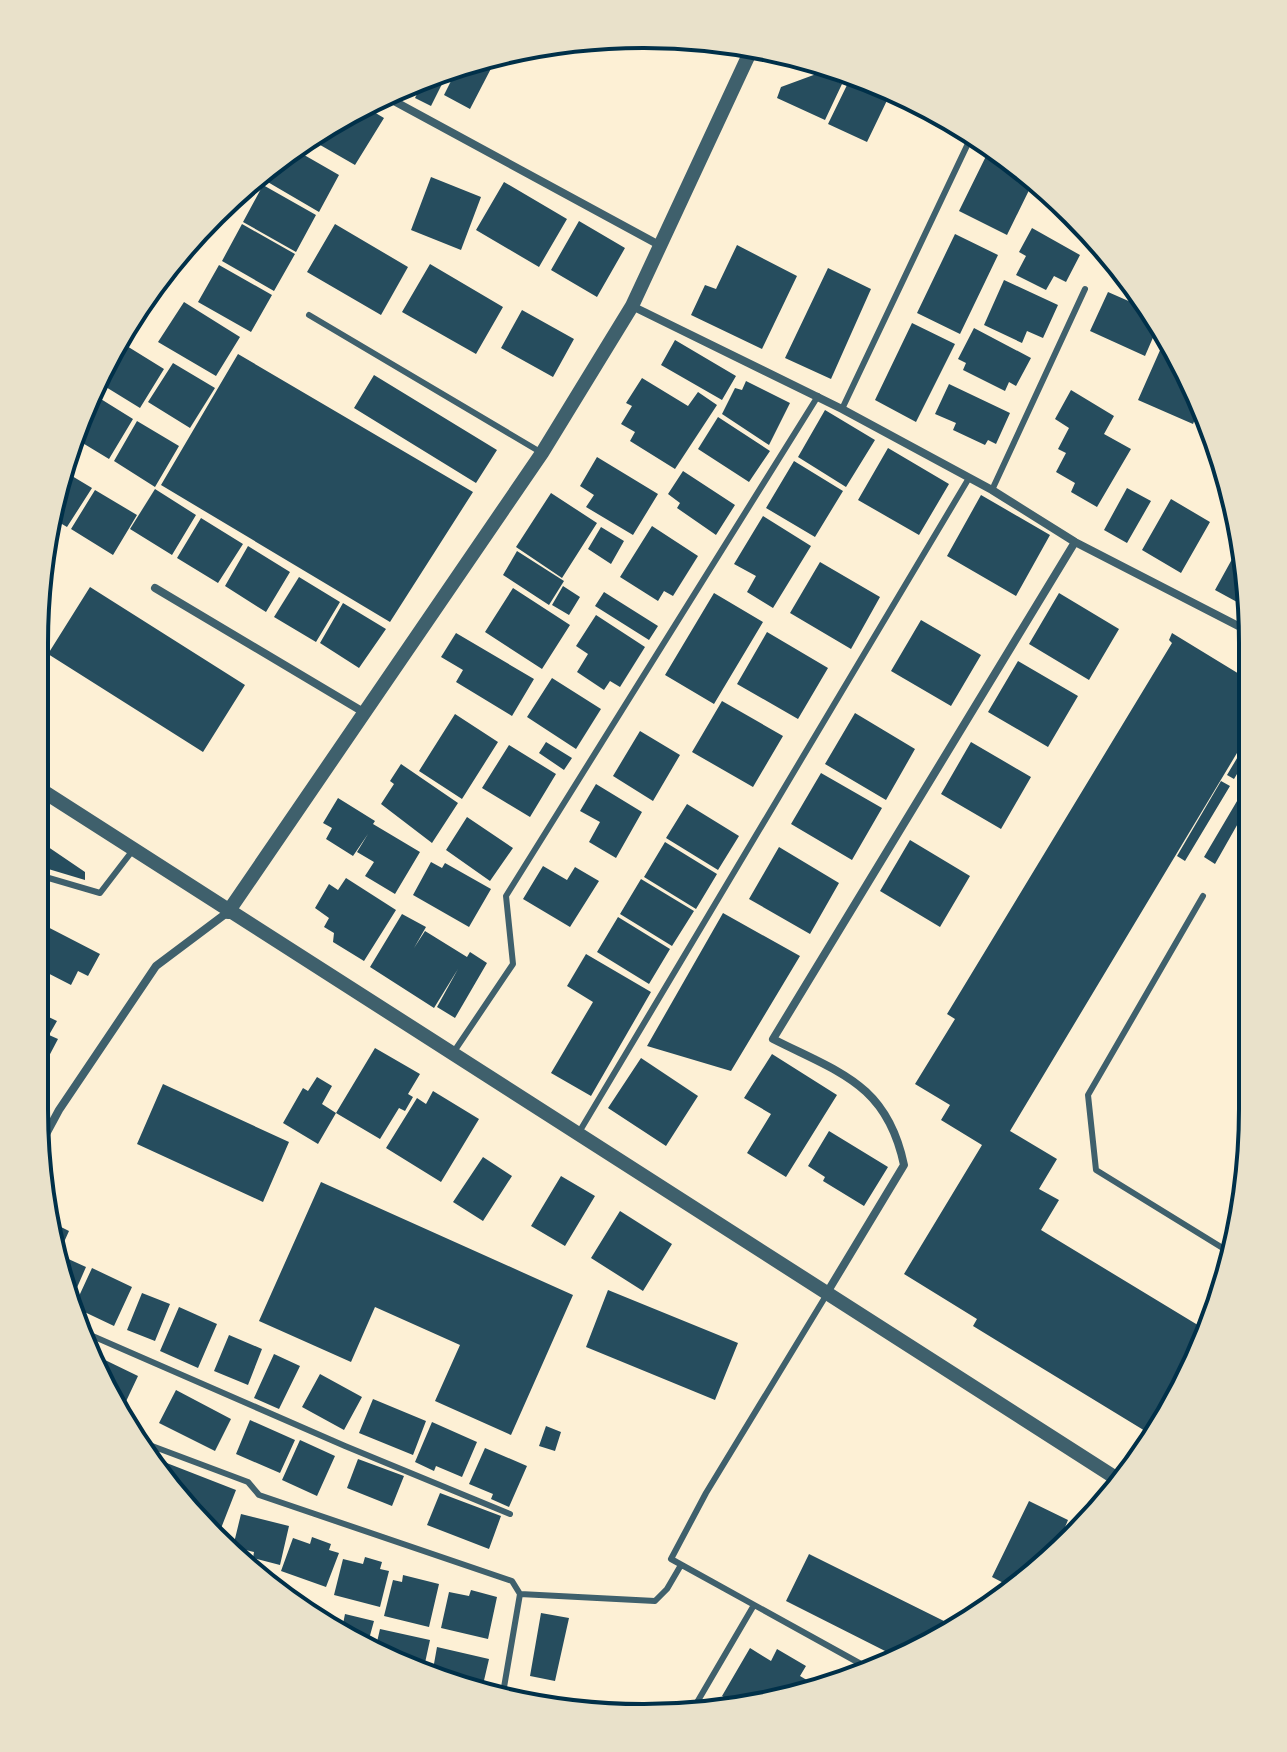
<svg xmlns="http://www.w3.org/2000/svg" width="1287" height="1752" font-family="'Noto Sans',sans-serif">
<rect width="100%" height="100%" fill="#fdf0d5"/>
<path fill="#264d5e" d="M491 54 497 57 470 109 444 95 459 65Z
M450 68 431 106 415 98 423 82 419 80Z
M846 69 892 90 867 142 828 124 848 83 841 79Z
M819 73 842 84 825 120 777 98 781 87Z
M362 105 384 118 355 165 308 138Z
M991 146 1035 178 1007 235 959 211Z
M292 148 339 175 319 212 266 181 281 155Z
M431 177 481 197 461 250 411 230Z
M504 182 567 219 539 267 476 230Z
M263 185 316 215 296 252 243 222Z
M579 221 625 248 597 297 551 270Z
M242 224 295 254 274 291 222 261Z
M335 224 408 267 381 315 307 272Z
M1032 228 1080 255 1066 282 1054 276 1046 290 1016 275 1026 256 1019 252Z
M955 234 998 255 960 334 917 313Z
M737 245 797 276 762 349 691 315 705 285 716 289Z
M430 264 503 307 476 354 402 312Z
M219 265 272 295 251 332 198 302Z
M828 268 871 289 831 379 785 358Z
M1004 280 1058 305 1043 338 1027 331 1022 343 984 325Z
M1108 292 1149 310 1158 326 1145 356 1090 331Z
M184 302 240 337 216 376 158 342Z
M522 310 574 339 553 377 501 348Z
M912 323 955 344 916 422 875 400Z
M974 328 1031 358 1016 386 1009 382 1005 391 963 370 966 363 958 359Z
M1165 339 1202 402 1193 424 1138 400Z
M675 340 736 376 722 400 661 365Z
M122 343 164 369 140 408 101 384Z
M238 354 473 492 390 622 161 485Z
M173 363 215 388 190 428 148 402Z
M374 375 497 450 476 483 354 408Z
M642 378 688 406 698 392 717 405 675 469 630 441 635 432 621 424 632 406 626 403Z
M746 381 790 403 769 445 722 414 735 388 742 390Z
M949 384 1010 413 996 444 988 440 985 445 953 430 956 423 935 414Z
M1071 390 1114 416 1104 434 1131 449 1097 507 1071 492 1075 483 1056 472 1066 453 1058 449 1069 428 1055 419Z
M96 396 133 419 109 459 76 439Z
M825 410 875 440 846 487 798 457Z
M718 417 770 451 749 482 698 449Z
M137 421 179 446 155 487 114 461Z
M888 448 949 484 919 535 858 500Z
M597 457 658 494 633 535 586 507 594 495 580 486Z
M794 461 843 491 815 537 766 508Z
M62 470 92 488 67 527 50 517 55 486Z
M683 471 735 505 716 535 677 508 680 503 668 494Z
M1127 488 1151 501 1127 543 1104 530Z
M155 489 196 515 172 555 130 529Z
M95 490 137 515 113 555 71 529Z
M551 493 597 523 562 578 516 547Z
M981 495 1050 535 1016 596 947 556Z
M1171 499 1210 522 1181 573 1142 550Z
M763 516 811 546 773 608 747 592 756 576 734 564Z
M201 518 243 544 218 583 177 558Z
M652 526 698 556 673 596 664 591 658 601 620 577Z
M601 527 624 541 611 564 588 549Z
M1242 541 1248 563V608L1215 590Z
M248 546 290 572 266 612 225 586Z
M517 551 564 581 549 605 503 575Z
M820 562 880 597 851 649 790 613Z
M299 577 340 602 316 642 274 617Z
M563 586 580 597 569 615 552 605Z
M90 587 245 685 203 752 48 654Z
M513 588 570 625 542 669 485 632Z
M604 592 658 626 649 640 595 606Z
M714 593 763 622 714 704 665 675Z
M1059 593 1119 629 1089 680 1029 644Z
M343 603 386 629 359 668 320 643Z
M596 615 645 647 620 687 610 681 604 690 577 672 588 654 576 646Z
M921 620 981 655 951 706 891 671Z
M767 632 828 668 798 719 737 684Z
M456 633 534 679 512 716 456 682 463 670 441 657Z
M1172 633 1249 680V733L1010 1131 1057 1159 1039 1189 1059 1200 1041 1230 1206 1330 1172 1413 1155 1437 973 1326 977 1319 904 1274 982 1145 941 1120 950 1105 915 1084 955 1019 947 1014 1172 643 1169 640Z
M1018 661 1078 696 1048 747 988 712Z
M552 678 601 709 576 749 527 717Z
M722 701 783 736 753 787 692 752Z
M855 713 915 749 886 800 825 764Z
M455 714 498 742 462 799 419 771Z
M640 731 680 755 653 801 613 776Z
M1249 738V754L1234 779 1227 775Z
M546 742 572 758 564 770 539 753Z
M971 742 1031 777 1001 829 941 794Z
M509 745 556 774 530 817 482 788Z
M401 764 458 803 432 843 381 804 394 784 390 781Z
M821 773 882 808 852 860 791 824Z
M1221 781 1230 786 1185 861 1177 856Z
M596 784 642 812 616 858 589 842 600 822 580 811Z
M1240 796 1249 804 1215 864 1204 857Z
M338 798 375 821 373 824 420 852 395 894 365 876 374 862 357 852 368 834 353 856 326 839 332 828 323 823Z
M687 804 739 836 718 870 666 838Z
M467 817 513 848 490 881 446 850Z
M35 838 85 872V880L35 865Z
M910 840 970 876 940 927 880 891Z
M665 842 717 874 696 909 644 877Z
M779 847 839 883 810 934 749 899Z
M431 862 442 868 445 863 491 889 469 927 413 895Z
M543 866 567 880 575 867 599 881 570 927 523 899Z
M346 878 396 910 364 961 333 942 334 933 324 927 329 918 315 908 329 884 338 890Z
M641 879 694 911 672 946 620 914Z
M723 913 800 956 731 1071 647 1046Z
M402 914 426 927 414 948 425 931 467 957 470 952 487 963 455 1018 437 1007 458 969 434 1008 370 967Z
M618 917 670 949 649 984 597 952Z
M38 922 100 954 88 976 78 971 71 985 34 966V929Z
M586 954 651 992 591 1096 551 1073 593 1002 567 986Z
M34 1010 57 1021 49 1035 58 1039 48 1058 34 1051Z
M375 1048 420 1074 408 1094 413 1097 405 1111 399 1108 380 1139 336 1113Z
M772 1054 837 1095 786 1177 747 1153 771 1114 744 1098Z
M641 1058 698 1096 666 1146 608 1108Z
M317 1077 332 1086 322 1104 336 1113 318 1144 283 1123 303 1088 308 1091Z
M163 1084 289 1142 263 1202 137 1144Z
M433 1091 479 1119 441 1182 386 1148 417 1098 426 1104Z
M829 1131 888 1167 864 1206 823 1181 825 1177 808 1166Z
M483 1157 512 1176 483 1221 453 1202Z
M561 1176 595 1196 565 1246 531 1226Z
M321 1182 573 1295 511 1435 435 1401 460 1345 375 1307 351 1362 259 1321Z
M620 1211 672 1244 643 1291 591 1258Z
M49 1221 69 1231 60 1251 52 1248Z
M53 1252 86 1267 72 1299 67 1296Z
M92 1268 132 1287 114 1326 74 1307Z
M608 1290 738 1343 715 1400 586 1347Z
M142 1293 170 1304 155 1341 127 1330Z
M179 1307 217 1324 198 1368 160 1351Z
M229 1335 262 1349 248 1385 214 1371Z
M274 1354 300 1366 279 1409 254 1398Z
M105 1360 138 1376 121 1412 113 1408 99 1372Z
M320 1374 362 1397 344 1430 302 1407Z
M176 1390 231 1419 215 1451 159 1423Z
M373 1399 426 1421 413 1455 359 1433Z
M250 1420 295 1440 280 1473 236 1454Z
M432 1422 477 1442 462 1477 436 1466 434 1471 415 1462Z
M546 1426 561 1432 555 1451 539 1446Z
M300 1440 335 1456 317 1496 282 1480Z
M485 1448 527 1466 509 1507 491 1499 493 1494 469 1484Z
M358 1459 404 1476 392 1506 347 1488Z
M159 1460 236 1490 218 1536 213 1540 157 1467Z
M440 1493 501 1516 489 1549 427 1525Z
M1029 1501 1068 1520 1053 1556 1017 1590 992 1577Z
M241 1514 289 1526 280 1565 253 1558 254 1552 233 1547Z
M312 1537 331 1544 329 1550 339 1553 326 1587 281 1571 293 1538 310 1544Z
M809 1554 952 1625 895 1656 786 1601Z
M365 1557 382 1562 380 1569 389 1571 380 1607 334 1595 343 1559 363 1564Z
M403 1575 439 1584 429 1627 384 1616 393 1580 402 1582Z
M471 1590 497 1597 488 1639 441 1628 449 1592 469 1596Z
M541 1613 569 1618 555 1681 530 1676Z
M345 1614 374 1621 366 1650 322 1618 343 1624Z
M380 1629 430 1640 423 1672 374 1655Z
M437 1647 489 1659 482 1689 432 1675Z
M750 1648 771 1661 777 1649 806 1666 800 1676 822 1689 739 1706 722 1696Z"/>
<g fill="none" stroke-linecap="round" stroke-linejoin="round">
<path stroke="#3f606c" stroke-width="6" d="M309 315 542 453
M842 409 973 133
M992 490 1085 289
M35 874 100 893 133 850
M1203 896 1088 1095 1096 1170 1234 1255
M453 1053 513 964 506 896 818 396
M578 1134 969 478
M827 1294 706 1493 671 1559 870 1669
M81 1331 345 1446 510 1514
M136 1440 248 1482 259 1495 512 1581 520 1594 502 1699
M520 1594 655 1601 667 1589 681 1565
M689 1716 754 1605"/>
<path stroke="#3f606c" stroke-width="8" d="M381 94 661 246
M632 306 842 409 992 490 1075 542 1248 631
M155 588 365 713
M39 1147 59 1110 156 966 228 912
M828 1291 904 1165C887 1084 840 1073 773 1039L1075 542"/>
<path stroke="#3f606c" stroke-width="14" d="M35 786 1122 1482
M228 912 542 453 632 306 753 46"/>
</g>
<path d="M0 0H1287V1752H0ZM643 48H644A595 595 0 0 1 1239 643V1109A595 595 0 0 1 644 1704H643A595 595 0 0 1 48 1109V643A595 595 0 0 1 643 48Z" fill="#e9e1ca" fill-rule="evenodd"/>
<path fill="none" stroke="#003049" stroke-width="4" d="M643 48H644A595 595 0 0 1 1239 643V1109A595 595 0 0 1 644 1704H643A595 595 0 0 1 48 1109V643A595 595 0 0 1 643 48Z"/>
</svg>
